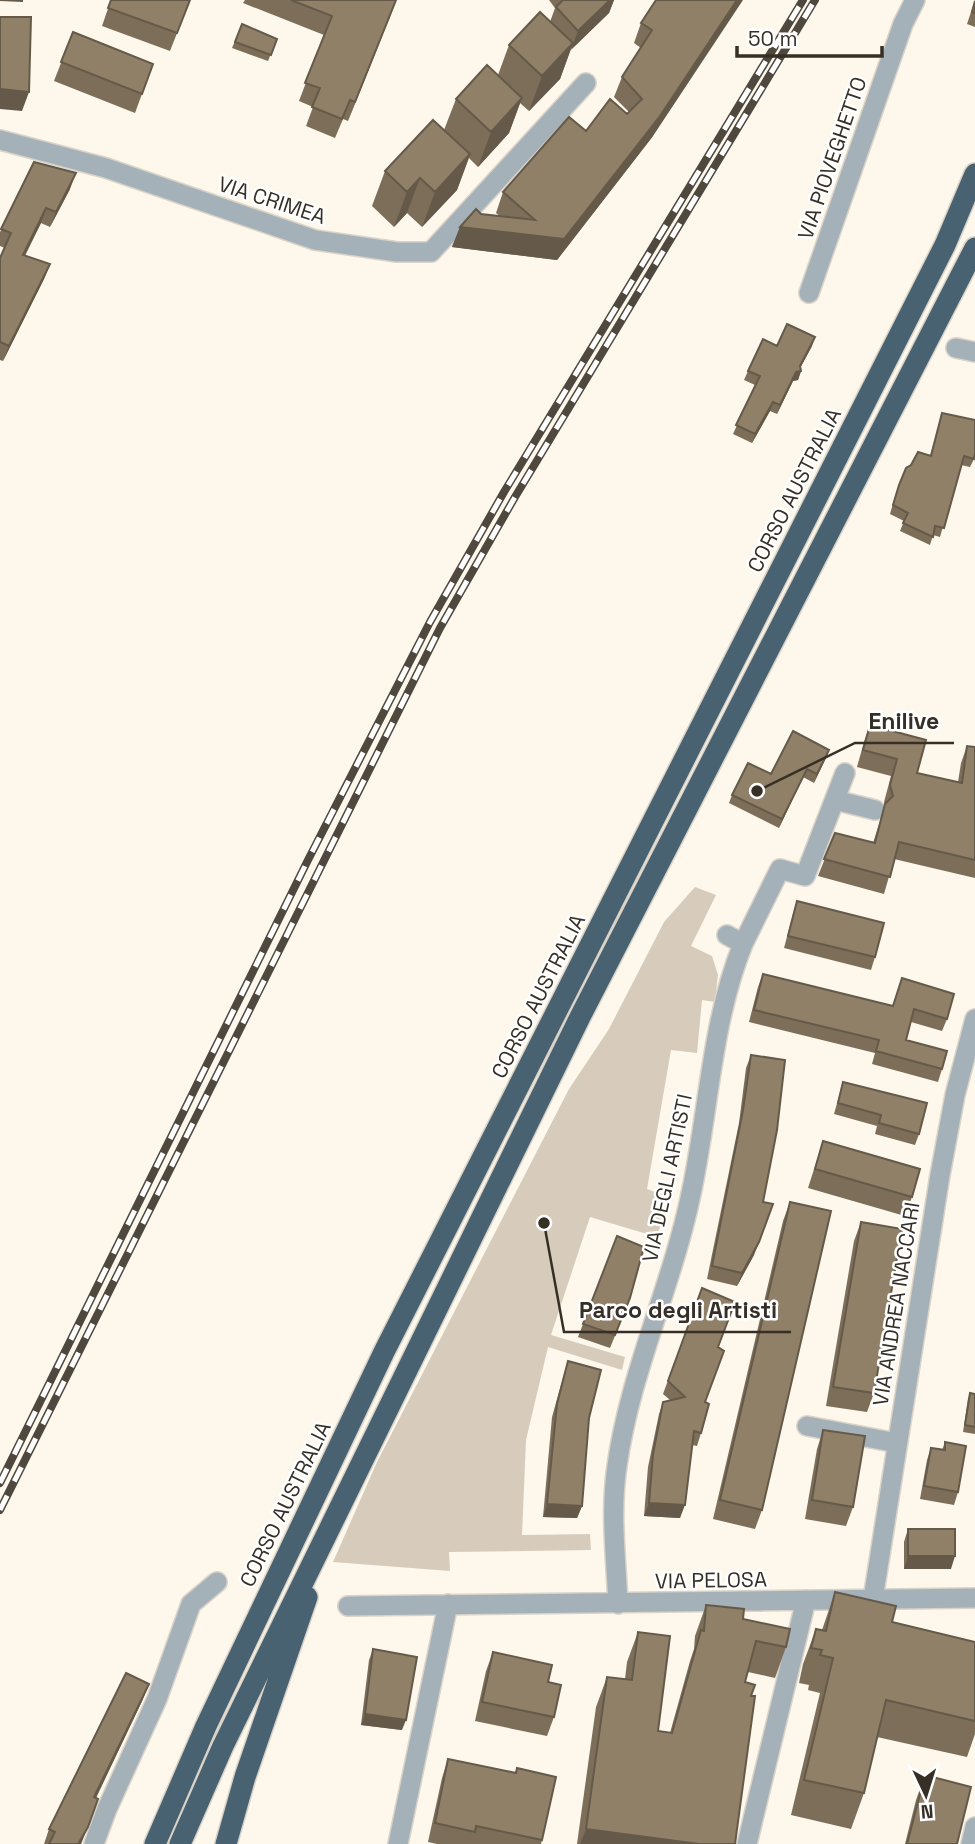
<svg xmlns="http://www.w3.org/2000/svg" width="975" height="1844" font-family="'Space Grotesk',sans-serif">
<rect width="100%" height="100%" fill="#fdf7ec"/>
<path fill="#d7ccbc" d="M695 887 716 895 691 946 712 956 718 975 715 1002 702 1000 697 1053 671 1050 647 1189 669 1197 657 1237 590 1217 551 1335 625 1357 622 1370 548 1347 526 1440 522 1535 590 1534 591 1550 449 1552 450 1571 333 1562 377 1462 569 1089 609 1029 664 922Z"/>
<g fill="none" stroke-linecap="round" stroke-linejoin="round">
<g stroke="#d9d3c8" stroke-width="22">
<path id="minor" d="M0 140 106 168 315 240 397 252H431L586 83
M809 293 903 24 915 0
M956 348 975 352
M835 800 875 810
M743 944 780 869 805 876 845 773
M807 1426 897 1443
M873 1599 940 1175 955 1095 975 1019
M618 1604C616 1558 610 1512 617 1466 630 1372 672 1286 691 1194 709 1111 711 1023 743 944L727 935
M348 1606 975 1598
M94 1844 107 1809 157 1699 191 1604 217 1582
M398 1844 448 1604
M747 1844 806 1600
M971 1844 975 1827"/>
</g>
<g stroke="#d9d3c8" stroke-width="24">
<path id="highway" d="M155 1844 206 1726 384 1352 945 245 975 174
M180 1844 223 1746 581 1015 975 248
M226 1844 245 1777 307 1597"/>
</g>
<use href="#minor" stroke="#a5b1b9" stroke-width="19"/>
<use href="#highway" stroke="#496271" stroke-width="21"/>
<g stroke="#4f483f" stroke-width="8">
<path id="rail" d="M0 1483 308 860 430 622 504 492 803 0
M0 1510 440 628 515 497 815 0"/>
</g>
<use href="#rail" stroke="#fff" stroke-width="5" stroke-dasharray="16" stroke-linecap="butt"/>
</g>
<path fill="#7c6e59" d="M111 0H190L170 51 102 26Z
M245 0H396L348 121 343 119 335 138 306 126 313 107 299 101 324 35 243 3Z
M549 0H614L609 13 571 49 560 79 529 111 520 103 509 133 478 167 469 158 457 190 422 227 407 213 394 227 372 206 385 171 444 130 456 99 498 75 509 45 550 22 555 8Z
M656 0 653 136 557 260 452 247 460 227 481 214 500 216 496 213 503 192 586 131 627 114 629 112 614 97 622 77 641 48 634 43 641 23Z
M975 0V27L967 24Z
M242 24 277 39 268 61 232 48Z
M73 32 153 64 135 113 54 81Z
M34 162 70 189 50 227 41 223 25 256 50 264 44 279 3 361 0 360V258L5 248 0 246V232Z
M777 346H812L800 368 801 371 798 380 793 381 777 414 770 411 752 443 733 434 755 385 744 380 748 371Z
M942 413 974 459 970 467 961 465 940 537 933 535 930 545 900 531 904 521 890 514 896 493 906 468 930 456Z
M870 725 917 773 958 782 961 763 967 746 975 747V878L894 859 884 894 818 876 835 833 873 843 885 805 884 802 891 776 857 767 864 742Z
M829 750 814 783 803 777 779 828 729 803 732 795 771 774Z
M797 901 875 957 871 970 784 948 793 914Z
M763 974 893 1006 902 978 947 1019 942 1031 911 1022 906 1040 942 1069 938 1082 872 1064 875 1053 749 1022 758 987Z
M751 1055 754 1255 737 1286 707 1279 739 1123 746 1068Z
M843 1082 919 1134 915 1145 875 1134 877 1126 834 1114Z
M823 1141 912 1197 905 1216 808 1188Z
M790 1202 762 1510 755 1529 713 1519 783 1221Z
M861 1222 874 1393 867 1412 826 1406 854 1241Z
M617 1236 630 1299 610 1348 578 1337Z
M702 1288 718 1347 705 1402 701 1433 697 1446 692 1445 680 1518 644 1516 648 1467 659 1414 663 1402 670 1400 663 1394Z
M568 1361 589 1418 582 1506 577 1518 543 1517 552 1417 564 1374Z
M970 1393 975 1394V1434L963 1432 968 1399Z
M823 1430 853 1507 846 1526 805 1519 817 1449Z
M945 1442 958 1492 954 1505 920 1499 927 1460 931 1448 942 1450Z
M908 1529 951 1569H904V1542Z
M835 1592 892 1622 975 1642V1734L967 1757 877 1737 864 1793 851 1829 791 1815 820 1693 808 1690 809 1685 799 1683 803 1664 816 1629 822 1630Z
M706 1605 743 1619 786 1647 775 1678 748 1672 745 1682 751 1696 735 1844H577L596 1707 607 1677 625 1679 627 1662 638 1632 658 1731 670 1733 690 1661 694 1649 695 1636Z
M373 1649 402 1730 361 1725 369 1660Z
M493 1652 548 1682 554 1717 547 1736 475 1721 486 1671Z
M143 1699 96 1798 81 1844H44L49 1829Z
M448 1759 515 1773 517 1768 542 1840 541 1844H437L428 1842 442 1778Z
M925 1775 957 1844H905L916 1800Z"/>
<path fill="#655a49" d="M0 0H23V2L0 1Z
M396 0 389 19 348 121 355 102Z
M610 0H614L609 13 571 50 578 31Z
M737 0H743L653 136 557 260 452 247 460 227 564 239Z
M573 43 560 79 529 111 542 76Z
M0 89 29 92 22 111 0 109Z
M522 98 509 133 478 167 491 132Z
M470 154 457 190 422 227 435 192Z
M76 173 70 189 50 227 56 212Z
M420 178 407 213 394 227 407 192Z
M46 208 41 223 17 270 23 255Z
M50 264 44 279 3 361 9 346Z
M815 337 812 346 798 372 801 371 798 380 793 381 777 414 780 405Z
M773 402 770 411 752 443 755 434Z
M829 750 826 758 814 783 817 774Z
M807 769 803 777 779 828 782 819Z
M769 1217 754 1255 737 1286 742 1273Z
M649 1503 685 1505 680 1518 644 1516Z
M547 1504 582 1506 577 1518 543 1517Z
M908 1556H955L951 1569H904Z
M149 1684 143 1699 89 1812 94 1797Z
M365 1714 406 1720 402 1730 361 1725Z
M88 1827 81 1844H78Z
M586 1829 699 1844H580Z"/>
<path fill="#908068" stroke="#655a49" stroke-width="2" d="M111 0H190L177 33 108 8Z
M291 0H396L355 102 350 100 342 119 312 107 320 88 305 83 332 16Z
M563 0H610L578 31 556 7Z
M656 0H737L660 116 564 239 460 227 476 209 481 214 535 220 503 192 569 117 586 131 610 99 627 114 642 99 622 77 652 30 641 23Z
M975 1V13L972 12Z
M540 12 573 43 542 76 509 45Z
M0 17H31L29 92 0 89Z
M242 24 277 39 271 55 235 42Z
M73 32 153 64 142 94 61 62Z
M487 65 522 98 491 132 456 99Z
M433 120 470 154 435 192 420 178 407 192 385 171Z
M34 162 76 173 56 212 46 208 23 255 50 264 9 346 0 342V258L11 233 1 229Z
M787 324 815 337 800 366 801 371 796 372 780 405 773 402 755 434 736 425 760 376 748 371 763 339 777 346Z
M942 413 975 420V453L974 459 964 456 944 528 935 526 933 537 903 523 908 513 893 505 899 485 906 468 911 465 918 452 931 456Z
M870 725 926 740 917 773 962 783 967 746 975 747V860L899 842 890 877 824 859 835 833 875 843 885 804 893 796 890 785 897 759 863 750Z
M793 731 829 750 817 774 807 769 782 819 732 795 748 763 771 774Z
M797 901 884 923 875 957 788 936Z
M763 974 893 1006 902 978 954 994 947 1019 914 1009 906 1040 947 1051 942 1069 876 1051 879 1040 754 1010Z
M751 1055 785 1060 777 1130 763 1202 773 1204 759 1242 742 1273 712 1266 743 1110Z
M843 1082 927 1103 919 1134 879 1123 881 1115 838 1103Z
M823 1141 920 1169 912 1197 815 1169Z
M790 1202 831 1211 762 1510 720 1500Z
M861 1222 902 1229 874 1393 833 1387Z
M617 1236 644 1247 630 1298 615 1335 583 1324Z
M702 1288 735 1302 718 1347 724 1351 705 1402 709 1404 701 1433 694 1431 685 1505 649 1503 653 1454 663 1402 685 1397 668 1381Z
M568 1361 601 1370 589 1418 582 1506 547 1504 557 1404Z
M970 1393 975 1394V1427L965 1425Z
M823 1430 865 1436 853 1507 812 1500Z
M945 1442 966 1446 958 1492 924 1486 931 1448 945 1450Z
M908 1529H955V1556H908Z
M835 1592 896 1606 892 1622 975 1642V1721L886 1700 864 1793 804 1780 833 1658 820 1655 822 1650 811 1648 816 1629 826 1631Z
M706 1605 744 1609 743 1619 790 1629 786 1647 756 1641 745 1682 755 1685 751 1696H755L735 1844H699L586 1829 607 1677 632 1680 638 1632 670 1636 658 1731 672 1733 701 1630 704 1631Z
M373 1649 417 1657 406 1720 365 1714Z
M493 1652 552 1665 548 1682 561 1685 554 1717 482 1702Z
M126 1673 149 1684 94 1797 98 1799 88 1827 78 1844H49L55 1832 49 1829Z
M448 1759 516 1773 517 1768 556 1777 542 1840 476 1826 475 1832 435 1823Z
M925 1775 971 1787 957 1844H907Z"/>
<g text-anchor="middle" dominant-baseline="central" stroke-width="5" stroke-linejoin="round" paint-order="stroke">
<g font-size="21" fill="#362f26" stroke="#fff">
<text transform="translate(832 158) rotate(-71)">VIA PIOVEGHETTO</text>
<text transform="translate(272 200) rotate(18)">VIA CRIMEA</text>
<text transform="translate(794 490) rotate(-63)">CORSO AUSTRALIA</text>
<text transform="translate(538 996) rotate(-63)">CORSO AUSTRALIA</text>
<text transform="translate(667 1178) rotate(-78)">VIA DEGLI ARTISTI</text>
<text transform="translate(896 1304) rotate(-81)">VIA ANDREA NACCARI</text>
<text transform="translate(285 1504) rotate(-64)">CORSO AUSTRALIA</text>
<text transform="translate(711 1580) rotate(-1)">VIA PELOSA</text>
</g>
</g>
<path fill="none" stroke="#362f26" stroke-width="2.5" d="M757 791L855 743H954M544 1223L564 1332H791"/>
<g fill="#362f26" stroke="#fff" stroke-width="2.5">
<circle cx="757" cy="791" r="7"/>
<circle cx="544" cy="1223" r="7"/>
</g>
<g font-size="23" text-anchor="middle" font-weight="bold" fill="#362f26" stroke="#fff" stroke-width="5" stroke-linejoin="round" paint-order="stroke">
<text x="904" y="729">Enilive</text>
<text x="678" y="1318">Parco degli Artisti</text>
</g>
<g transform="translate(926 1795) rotate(176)" stroke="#ffffff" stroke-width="5" paint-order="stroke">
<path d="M0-5L12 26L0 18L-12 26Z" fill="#362f26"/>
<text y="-10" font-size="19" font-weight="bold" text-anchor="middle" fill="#362f26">N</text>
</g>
<path d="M737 46v10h145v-10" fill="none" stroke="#362f26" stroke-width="3.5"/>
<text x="748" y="46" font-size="21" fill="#362f26" stroke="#ffffff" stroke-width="5" paint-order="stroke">50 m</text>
</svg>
